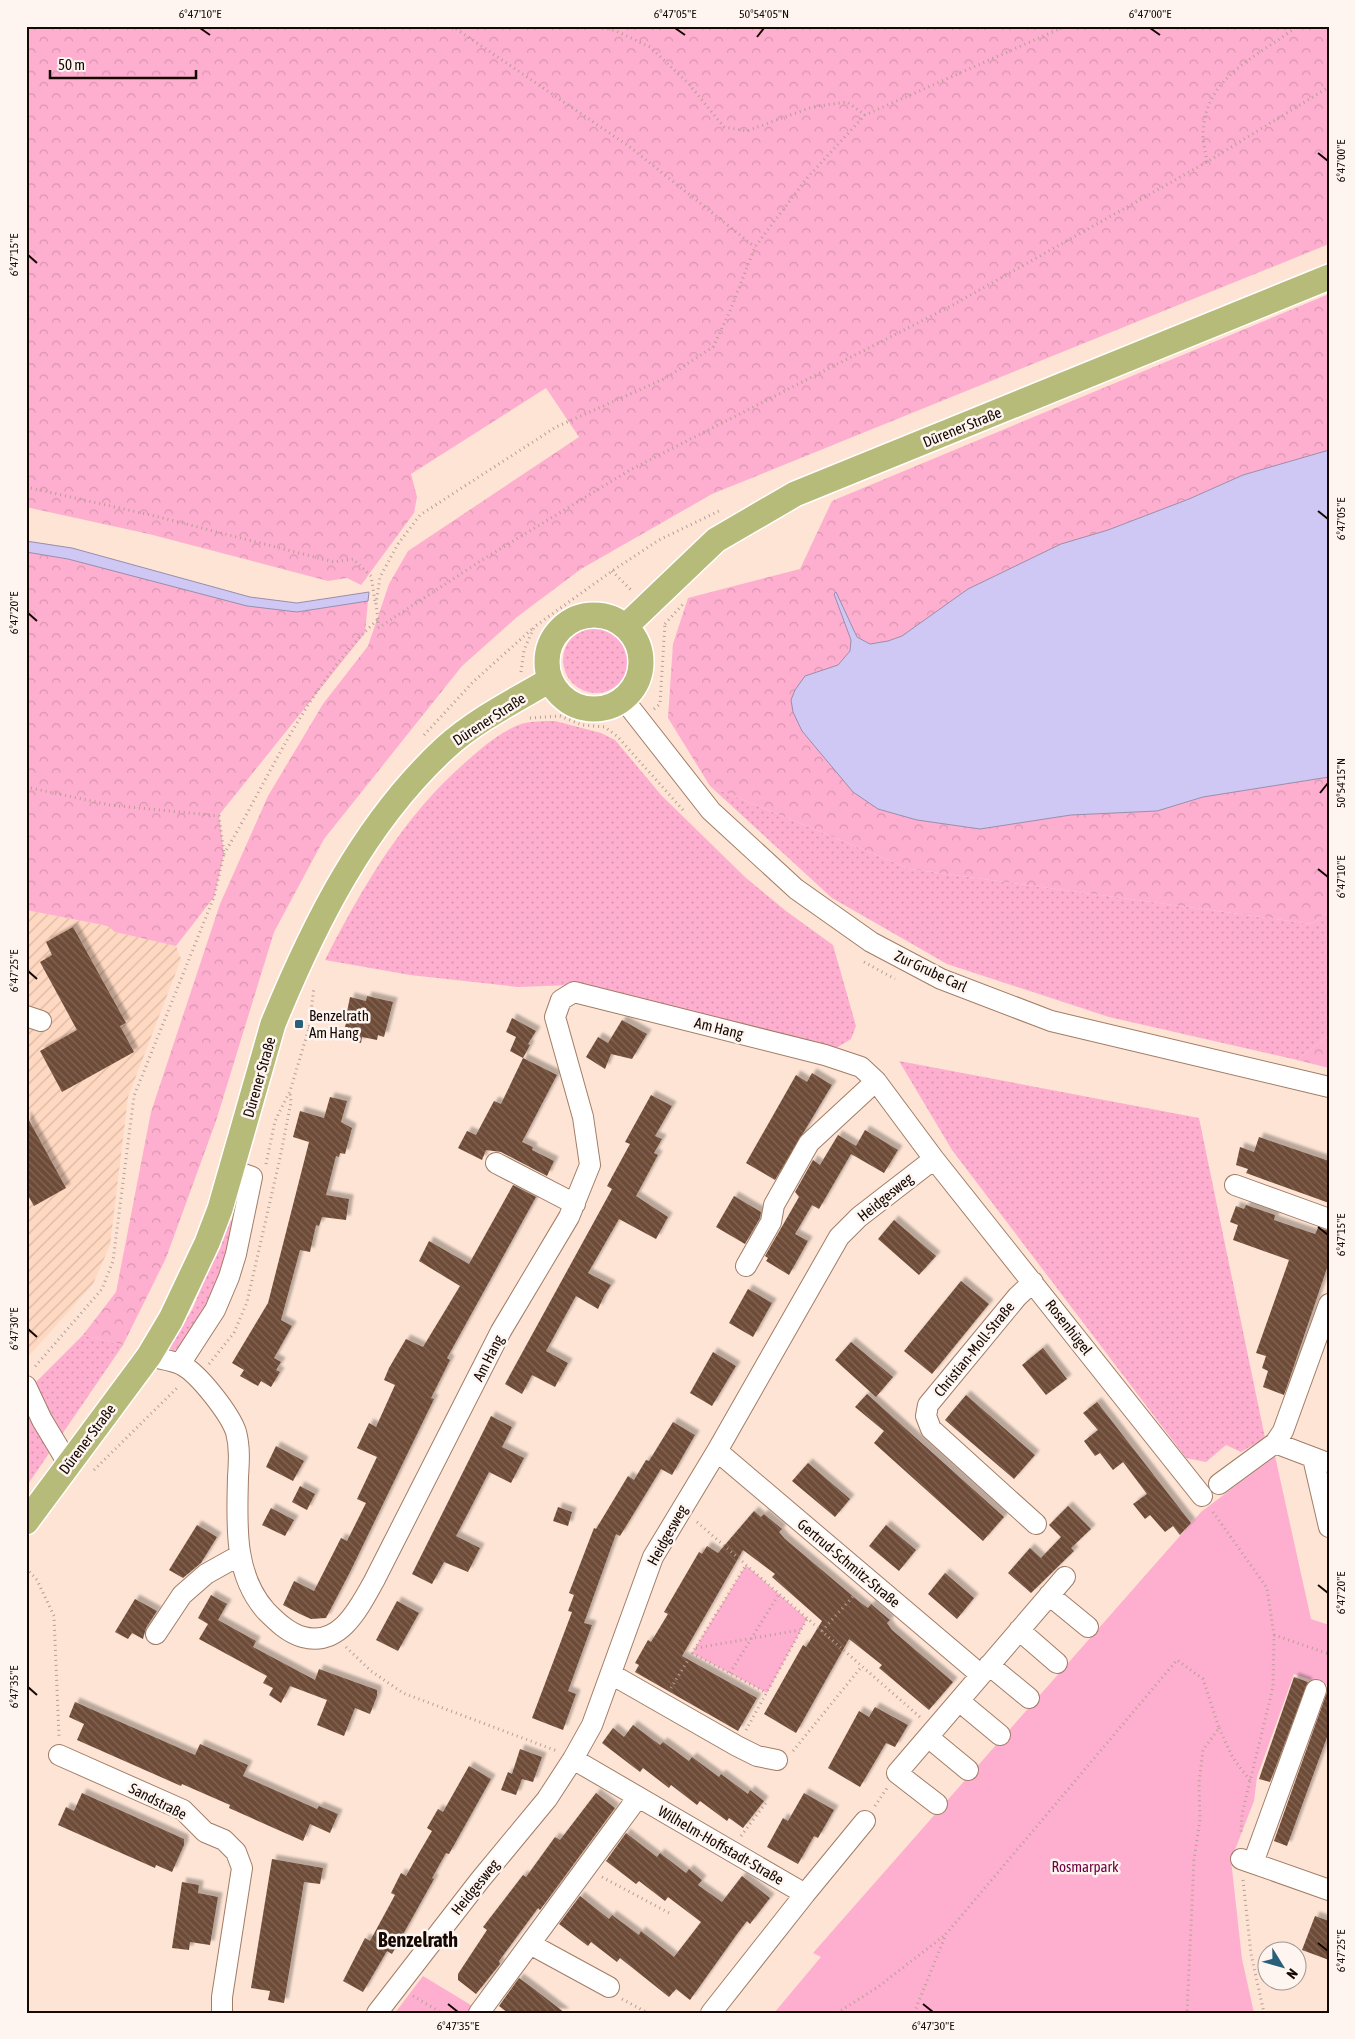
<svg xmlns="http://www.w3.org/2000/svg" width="1355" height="2039" font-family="'Asap Condensed',sans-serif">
<defs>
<pattern id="industrial-furrows" width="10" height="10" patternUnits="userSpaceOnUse" patternTransform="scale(1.25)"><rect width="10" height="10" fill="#ffd8c1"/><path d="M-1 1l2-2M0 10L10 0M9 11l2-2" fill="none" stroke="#dab8a4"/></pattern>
<pattern id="grass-dots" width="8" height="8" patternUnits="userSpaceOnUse" patternTransform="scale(1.25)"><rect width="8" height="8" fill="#feafcf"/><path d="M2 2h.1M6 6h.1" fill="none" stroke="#d995b0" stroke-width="1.8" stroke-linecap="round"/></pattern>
<pattern id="forest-crowns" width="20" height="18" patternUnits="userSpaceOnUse" patternTransform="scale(1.25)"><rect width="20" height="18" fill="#feafcf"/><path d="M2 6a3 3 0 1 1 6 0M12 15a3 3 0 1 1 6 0" fill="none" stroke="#d995b0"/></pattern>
<pattern id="building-back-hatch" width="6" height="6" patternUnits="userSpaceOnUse" patternTransform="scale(1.25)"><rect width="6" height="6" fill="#6e4c37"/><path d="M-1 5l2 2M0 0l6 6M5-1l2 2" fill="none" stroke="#816656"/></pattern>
<filter id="shadow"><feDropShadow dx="4.5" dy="-4.5" stdDeviation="1" flood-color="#0004"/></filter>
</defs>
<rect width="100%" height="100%" fill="#fde4d5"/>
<path fill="url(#industrial-furrows)" d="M26 910 108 926 115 932 176 946 181 959 128 1097 110 1245 93 1284 26 1359Z"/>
<path fill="url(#grass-dots)" d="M563 660a33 33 0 1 1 66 0a33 33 0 1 1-66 0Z
M555 721 601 733 615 740 662 796 746 878 786 911 833 945 856 1026 851 1039 833 1050 571 985 518 987 410 975 325 960C363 886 404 815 468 760 484 746 500 732 521 724 531 721 544 721 555 721Z
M710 786 910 869 1312 924 1329 911V1035L1297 1060 1109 1017 947 964 832 898Z
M899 1061 1199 1118 1265 1438 1241 1452 1226 1445 1206 1462 1186 1458 952 1150Z
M229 1220 236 1221C227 1267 211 1320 174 1351L169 1348 193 1308Z
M83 1335 123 1345 26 1487V1387L34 1384Z"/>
<path fill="url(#forest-crowns)" d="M26 26H1329V244L712 494 581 569 517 617 462 666 324 839 274 932 216 1121 166 1258 123 1345 83 1335 116 1292 151 1112 220 904 268 796 323 704 368 646 389 584 408 551 579 437 546 388 411 474 417 497 414 513 361 585 347 578 328 581 149 534 26 507Z
M1329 294V450L1243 475 1189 499 1108 530 1061 544 968 589 902 636 888 641 870 644 857 637 834 594 851 640 850 651 838 665 805 676 878 809 917 820 980 829 1071 815 1157 811 1203 797 1329 777V911L1312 924 910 869 710 786 668 718 673 644 688 598 800 569 832 501Z
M26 552 68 559 297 612 368 601 365 633 219 815 224 854 214 897 176 946 115 932 108 926 26 910Z
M1329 1035V1068L1297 1060Z"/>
<path fill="#feafcf" d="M1275 1456 1311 1619 1329 1625V1686L1294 1674 1257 1777 1254 1801 1231 1860 1242 1959 1254 2013H774L821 1957 813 1953 1201 1512Z
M746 1565 807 1619 767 1693 692 1653Z
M423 1976 484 2013H395Z"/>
<path fill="#cfc7f4" stroke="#988eac" d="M1329 450V777L1203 797 1157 811 1071 815 980 829 917 820 878 809 853 792 802 731 793 712 791 700 795 690 805 676 838 665 850 651 851 640 834 594 836 592 857 637 870 644 888 641 902 636 968 589 1061 544 1108 530 1189 499 1243 475Z
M26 541 72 548 250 597 297 603 369 592 368 601 297 612 247 606 68 559 26 552Z"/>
<path fill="url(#building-back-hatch)" filter="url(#shadow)" d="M73 927 126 1023 120 1026 134 1052 62 1092 40 1051 77 1030 40 962 52 955 46 942Z
M367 996 393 1002 384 1037 378 1035 377 1040 362 1037 361 1043 345 1039 348 1027H345L349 1012H347L350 997 366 1001Z
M512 1018 536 1031 528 1044 524 1042 530 1045 523 1058 510 1051 516 1037 506 1032Z
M622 1020 647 1034 632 1059 611 1054 605 1069 586 1057 598 1037 608 1043Z
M523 1058 557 1075 522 1142 533 1147 532 1150 554 1161 547 1176 501 1152 486 1150 482 1160 458 1148 467 1131 476 1135 494 1101 501 1104Z
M812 1073 832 1085 775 1180 746 1163 796 1075 807 1082Z
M651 1095 672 1106 655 1136 662 1139 654 1153 658 1155 636 1196 668 1217 656 1239 619 1219 588 1273 611 1285 604 1296 598 1309 576 1296 546 1351 568 1363 555 1387 532 1375 522 1394 505 1384 612 1189 607 1186 630 1144 625 1142Z
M330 1097 347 1101 341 1122 352 1128 345 1154 340 1153 339 1157 336 1156 326 1195 349 1199 346 1220 322 1217 319 1226 316 1225 310 1252 300 1250 281 1320 292 1326 274 1358 281 1362 276 1370 280 1372 271 1387 261 1381 258 1386 240 1376 244 1370 232 1363 268 1303 309 1142 293 1137 300 1111 324 1118Z
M26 1115 66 1188 34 1206 26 1192Z
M865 1130 898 1150 884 1173 851 1154 819 1209 812 1205 795 1234 808 1241 789 1275 766 1261 768 1258 765 1256 799 1197 795 1192 813 1160 820 1165 838 1135 856 1146Z
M1259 1137 1329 1161V1203L1246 1173 1248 1169 1236 1165 1240 1147 1254 1152Z
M513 1185 536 1197 447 1358 450 1360 431 1398 434 1399 350 1572 326 1618 311 1619 300 1614 283 1605 294 1581 314 1591 341 1538 347 1541 366 1503 357 1499 377 1457 357 1448 369 1423 376 1427 395 1385 384 1380 389 1368 406 1339 423 1347 460 1286 419 1261 429 1241 469 1264Z
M734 1196 761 1212 760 1218 745 1244 716 1227Z
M1246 1205 1275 1215 1274 1220 1315 1234 1318 1228 1329 1231V1262L1284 1395 1263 1387 1268 1371 1262 1368 1266 1356 1256 1353 1289 1260 1233 1240 1238 1225 1230 1222 1236 1206 1244 1209Z
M894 1220 936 1256 919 1275 878 1239Z
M961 1281 989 1304 932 1374 904 1351Z
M748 1289 772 1303 753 1337 729 1323Z
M851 1342 893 1377 876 1397 835 1360Z
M1043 1348 1067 1379 1046 1395 1022 1365Z
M713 1352 736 1366 712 1406 690 1393Z
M867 1394 1004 1517 983 1541 874 1443 884 1431 855 1407Z
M966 1395 1035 1455 1014 1479 945 1420Z
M1097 1402 1191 1523 1180 1535 1173 1526 1165 1532 1150 1515 1145 1519 1133 1504 1147 1494 1123 1462 1113 1470 1100 1453 1095 1456 1084 1441 1098 1430 1083 1413Z
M491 1416 512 1427 502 1447 524 1458 511 1483 489 1472 468 1513 456 1536 480 1548 468 1572 444 1562 432 1584 412 1574Z
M673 1422 695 1435 672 1475 661 1469 620 1536 616 1534 584 1623 592 1625 568 1691 576 1694 563 1730 532 1718 572 1612 568 1611 574 1595 569 1593 594 1528 596 1529 628 1476 634 1480 646 1460 649 1461Z
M276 1446 304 1461 293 1481 266 1467Z
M808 1463 850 1499 835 1517 792 1481Z
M300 1486 315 1494 307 1510 292 1502Z
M1068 1506 1091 1529 1071 1548 1074 1551 1031 1593 1008 1573 1030 1548 1041 1558 1061 1537 1049 1525Z
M558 1507 572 1512 568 1526 553 1521Z
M271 1508 294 1520 285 1536 262 1525Z
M754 1511 761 1517 764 1514 782 1529 779 1532 785 1539 861 1603 868 1608 871 1604 890 1620 887 1623 892 1630 953 1682 929 1710 879 1668 882 1665 849 1639 796 1733 764 1714 803 1645 806 1647 822 1621 772 1577 775 1574 743 1550 682 1656 757 1698 738 1731 635 1672 639 1665 635 1663 648 1640 651 1642 668 1614 664 1612 699 1552 702 1554 707 1546 718 1553Z
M197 1525 217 1537 201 1563 183 1578 169 1570Z
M886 1525 916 1550 899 1571 869 1546Z
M945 1573 974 1598 957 1619 928 1594Z
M211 1595 227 1604 218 1620 256 1641 253 1647 315 1680 319 1669 377 1690V1696L370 1714 355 1708 344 1736 317 1725 327 1700 290 1686 281 1703 269 1695 273 1688 263 1683 267 1676 199 1639 208 1624 198 1618Z
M135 1599 157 1611 146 1628 143 1639 132 1633 128 1639 115 1632Z
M397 1601 419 1613 398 1651 376 1640Z
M1294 1677 1308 1682 1270 1782 1259 1779Z
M1328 1689 1329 1732 1287 1846 1274 1841Z
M75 1702 195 1755 200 1744 248 1765 243 1776 317 1809 319 1806 338 1814 330 1833 310 1824 303 1841 229 1808 230 1805 182 1784 181 1786 77 1740 84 1724 69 1717Z
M875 1707 908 1725 895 1747 886 1743 860 1787 828 1768 859 1711 869 1717Z
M633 1725 660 1745 663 1742 689 1761 692 1757 719 1777 721 1774 748 1794 750 1790 764 1801 743 1828 729 1818 727 1821 700 1801 697 1805 671 1785 669 1788 643 1768 640 1772 602 1743 613 1728 624 1737Z
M520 1749 542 1757 533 1782 522 1779 516 1795 501 1790 508 1772 512 1774Z
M469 1766 491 1779 449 1854 446 1853 432 1878 434 1879 392 1954 387 1951 363 1992 343 1981 365 1938 370 1941 395 1895 391 1893 401 1873 406 1876 419 1853 432 1831 427 1828 438 1809 443 1812Z
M82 1793 184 1839V1845L172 1872 156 1865 155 1868 58 1825 66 1807 74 1811Z
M596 1793 615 1808 540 1910 538 1908 499 1961 500 1964 476 1994 458 1980V1974L487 1930 483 1927 523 1875 526 1877 555 1837 560 1840Z
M804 1793 834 1810 818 1838 814 1836 798 1864 767 1847 783 1818 788 1821Z
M626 1833 657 1857 660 1853 686 1873 689 1869 702 1880 698 1885 722 1902 742 1876 770 1898 750 1924 747 1921 737 1934 690 2000 676 1989 669 1997 620 1958 617 1962 591 1942 588 1946 559 1924 580 1896 609 1919 612 1915 639 1935 641 1931 674 1957 701 1922 668 1897 665 1901 639 1881 636 1884 606 1861Z
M272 1859 323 1868 320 1884 304 1882 284 2003 268 2000 270 1991 251 1988Z
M182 1882 199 1885 198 1893 218 1897 210 1945 190 1942 189 1950 172 1948Z
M1315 1916 1329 1921V1960L1302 1950Z
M519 1978 534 1989 565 2013H508L499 2006Z"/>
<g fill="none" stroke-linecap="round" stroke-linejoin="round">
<g stroke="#a27d66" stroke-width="22">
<path id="minor" d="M624 700 711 811 796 889 871 942 941 979 1051 1021 1329 1087
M26 1016 41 1021
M934 1159 1202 1496
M496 1163 575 1204
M1235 1185 1329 1219
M746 1266 771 1222 774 1205 809 1143 876 1081
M1033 1282 1017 1297 928 1405 926 1416 931 1429 1036 1524
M149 1356C159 1359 172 1360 182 1365 199 1374 230 1414 236 1432 240 1447 239 1462 238 1477 237 1523 233 1574 266 1611 276 1621 288 1633 303 1637 340 1647 359 1608 374 1581L501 1331 569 1217 590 1165 583 1117 555 1017 561 1000 574 992 825 1055 861 1067 876 1081 934 1159 859 1217 839 1237 717 1451 653 1557 592 1725 573 1759 547 1799 480 1880 377 2013
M180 1364 215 1310 229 1277 236 1254 252 1177 232 1170
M26 1386 42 1420 69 1465
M1275 1443 1325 1462
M717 1451 981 1675
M1313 1458 1329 1527
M1219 1484 1275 1443 1283 1431 1329 1304
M1049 1595 1088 1627
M1019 1630 1057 1663
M156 1634 182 1595 206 1574 240 1555
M989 1665 1029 1698
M611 1674 737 1746 757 1756 777 1760
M959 1701 1000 1735
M928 1737 968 1770
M59 1755 183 1810 205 1832 224 1840 236 1852 242 1868 222 1997V2013
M573 1759 805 1894 711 2013
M937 1804 897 1773 1065 1577
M1241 1859 1329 1890
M1253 1863 1316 1690
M805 1894 865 1821
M530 1944 609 1987
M479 2013 638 1797"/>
</g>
<g stroke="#fff" stroke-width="28">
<path id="major" d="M547 662a47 47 0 1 1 94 0a47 47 0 1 1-94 0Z
M626 626 716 540 795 494 1329 277
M26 1522 149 1356 171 1319 207 1243 220 1209 273 1024C314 924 364 823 445 748 476 720 514 701 550 680"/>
</g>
<path stroke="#b49f93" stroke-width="3" stroke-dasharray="1 4" stroke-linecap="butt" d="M452 26 630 147 755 247
M598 26 616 31 650 47 688 83 724 127 747 131 812 107 847 102 865 115
M1207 162C1206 153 1203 144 1203 135 1203 76 1259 57 1297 26
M26 487 155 516 334 562 353 559 371 576 375 601
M612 571 632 591
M378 619 376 604 380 577 398 544 420 515 556 427 666 378 713 347 730 311 755 247 807 178 865 115 1066 26
M665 624 683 604
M378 628 482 560 630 470 951 306 1207 162 1329 87
M521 672 524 650 534 627 612 571 659 540 721 510
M654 709 660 704 665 623
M530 718 560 716 582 725 605 727 618 737 683 810
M424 735 473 682 532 629
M26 787 110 805 219 816 224 854 214 897 134 1096 113 1261 102 1289 33 1369
M224 854C265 785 298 707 352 646 360 636 369 628 378 619V627
M864 962 895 979
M299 1024 309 1028
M266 1164 275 1121 290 1091 309 1028 314 987
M209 1364 234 1333 247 1302 280 1158 291 1102 290 1092
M94 1470 179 1386
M1213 1512 1267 1588 1274 1635 1273 1687 1242 1814 1241 1834
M697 1522 920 1717
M26 1568 37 1580 54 1616 59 1737
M822 1631 856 1593
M1274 1635 1329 1654
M346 1647 371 1671 403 1693 557 1751
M696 1648 800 1630
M692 1653 767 1693
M730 1673 779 1594
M671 1688 746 1565
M1219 1728 1233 1758 1251 1782
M746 1730 807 1619
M793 1751 862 1666
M875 1806 887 1788
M741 1836 768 1800
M602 1877 671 1914
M1243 1880 1251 1954 1264 2013
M413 1996 442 2013
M622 1999 648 2013
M837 2013 878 1987 945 1935
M914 2013 946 1934 1177 1660 1203 1679 1219 1728 1203 1750 1199 1783 1200 1820 1194 1860 1187 2013"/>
<use href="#minor" stroke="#fff" stroke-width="20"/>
<use href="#major" stroke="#b7bb7a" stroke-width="25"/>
</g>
<path fill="none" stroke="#160903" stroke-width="2" d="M200 28 210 35M675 28 685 35M1150 28 1160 35M757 37 764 28M1318 153 1328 161M28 255 37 263M1318 511 1328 519M28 613 37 621M1320 793 1328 783M1318 869 1328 877M28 971 37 979M1318 1227 1328 1235M28 1329 37 1337M1318 1585 1328 1593M28 1687 37 1695M1318 1943 1328 1951M448 2004 458 2012M923 2004 933 2012"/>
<rect fill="#295f7a" stroke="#fef5f0" stroke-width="2" x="294" y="1019" width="10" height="10" rx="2.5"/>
<g text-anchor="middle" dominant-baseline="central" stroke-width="5" stroke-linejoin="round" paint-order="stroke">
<g font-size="15" fill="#160903" stroke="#fef5f0">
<text transform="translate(962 427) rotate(-22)">Dürener Straße</text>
<text transform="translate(489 719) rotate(-33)">Dürener Straße</text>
<text transform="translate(931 971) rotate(25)">Zur Grube Carl</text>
<text transform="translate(719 1028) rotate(14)">Am Hang</text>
<text transform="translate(259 1077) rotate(-74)">Dürener Straße</text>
<text transform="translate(885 1197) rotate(-39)">Heidgesweg</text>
<text transform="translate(1069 1327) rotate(52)">Rosenhügel</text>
<text transform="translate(974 1349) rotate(-51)">Christian-Moll-Straße</text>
<text transform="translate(488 1358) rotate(-63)">Am Hang</text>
<text transform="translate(87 1439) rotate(-53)">Dürener Straße</text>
<text transform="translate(667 1535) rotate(-61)">Heidgesweg</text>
<text transform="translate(849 1563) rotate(40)">Gertrud-Schmitz-Straße</text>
<text transform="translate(158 1801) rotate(27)">Sandstraße</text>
<text transform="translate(721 1845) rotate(30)">Wilhelm-Hoffstadt-Straße</text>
<text transform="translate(475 1887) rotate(-51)">Heidgesweg</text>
</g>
<g font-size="15" fill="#160903" stroke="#fef5f0" text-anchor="start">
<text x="309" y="1015">Benzelrath<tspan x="309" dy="17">Am Hang</tspan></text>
</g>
<g font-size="15" fill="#700143" stroke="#fef5f0">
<text x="1085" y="1866">Rosmarpark</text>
</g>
<g font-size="20" font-weight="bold" fill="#160903" stroke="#fef5f0">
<text x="418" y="1939">Benzelrath</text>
</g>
</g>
<rect width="1355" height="2039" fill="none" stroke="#fef5f0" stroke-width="55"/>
<g transform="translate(1282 1966) rotate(127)"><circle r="24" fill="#fef5f0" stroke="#a19791"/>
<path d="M0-4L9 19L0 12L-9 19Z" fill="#295f7a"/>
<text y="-8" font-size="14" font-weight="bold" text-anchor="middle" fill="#160903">N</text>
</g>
<path d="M50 70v8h146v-8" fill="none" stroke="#160903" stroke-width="2.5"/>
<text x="58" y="70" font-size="15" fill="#160903" stroke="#fef5f0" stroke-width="4" paint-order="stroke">50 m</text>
<rect x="28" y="28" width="1300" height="1984" fill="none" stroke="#160903" stroke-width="2"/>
<g font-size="12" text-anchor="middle" fill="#160903">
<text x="200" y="18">6°47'10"E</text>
<text x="675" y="18">6°47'05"E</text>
<text x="764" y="18">50°54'05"N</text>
<text x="1150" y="18">6°47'00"E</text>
<text transform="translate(1341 161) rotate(-90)" y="4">6°47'00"E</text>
<text transform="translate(14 255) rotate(-90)" y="4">6°47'15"E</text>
<text transform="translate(1341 519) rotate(-90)" y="4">6°47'05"E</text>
<text transform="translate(14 613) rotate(-90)" y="4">6°47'20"E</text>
<text transform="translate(1341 783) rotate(-90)" y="4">50°54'15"N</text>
<text transform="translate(1341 877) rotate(-90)" y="4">6°47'10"E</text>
<text transform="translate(14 971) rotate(-90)" y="4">6°47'25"E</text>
<text transform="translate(1341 1235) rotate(-90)" y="4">6°47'15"E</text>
<text transform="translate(14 1329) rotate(-90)" y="4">6°47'30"E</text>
<text transform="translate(1341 1593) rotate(-90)" y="4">6°47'20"E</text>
<text transform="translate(14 1687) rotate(-90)" y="4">6°47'35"E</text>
<text transform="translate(1341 1951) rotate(-90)" y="4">6°47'25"E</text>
<text x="458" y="2030">6°47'35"E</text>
<text x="933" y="2030">6°47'30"E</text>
</g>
</svg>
